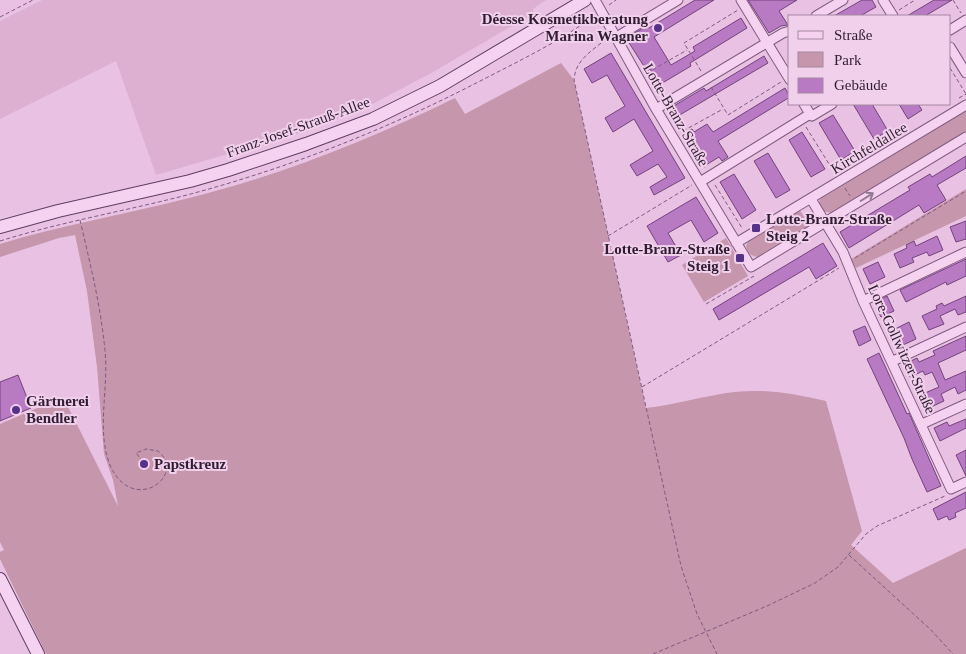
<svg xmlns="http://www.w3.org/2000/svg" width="966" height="654" font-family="'Times New Roman',serif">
<rect width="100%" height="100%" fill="#e9c1e3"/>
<path fill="#ddafd1" d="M42 0H546L533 9 534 13 433 72 367 107 303 132 156 175 116 61 0 119V21Z"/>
<path fill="#c596ac" d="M561 63 574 80 646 408C683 404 720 390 757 391 781 391 803 396 826 401L862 531 851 545 893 583 966 548V654H46L0 559V552L4 550 0 542V424L63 397 118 506 113 480 104 454 97 367 87 291 75 235 59 238 0 257V244C61 225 123 215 185 199 279 176 369 140 455 98L465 114Z
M966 108V133L835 212 831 213 823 211 819 204 820 197Z
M966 189V216L856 268 851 259Z
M799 209 811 227 760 257C752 257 748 254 746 246L749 240Z
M726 238 748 276 704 302 682 265Z"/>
<path fill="#b87ac3" stroke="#73437d" d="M695 0H714L654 37 671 65 695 51 693 47 741 18 747 28 690 63 691 66 659 85 650 69 647 71 626 38 647 26 649 28Z
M748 0H797L779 11 788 25 781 26 769 33Z
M862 0H872L876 7 860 16H834Z
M934 0H952L925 16H907Z
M611 53 685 178 654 195 650 187 667 177 658 164 637 176 630 165 653 151 634 119 613 132 605 118 625 106 607 75 592 83 584 69Z
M764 56 768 63 678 116 672 107 704 88 706 91Z
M785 88 790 97 718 141 728 157 722 161 719 157 706 165 686 132 692 129 694 132 707 124 713 132Z
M853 104H872L888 131 874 139Z
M899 104H918L922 110 908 119Z
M833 115 855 151 841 160 819 123Z
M802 132 825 169 811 177 789 140Z
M768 153 790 190 776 198 754 161Z
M966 156V168L937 185 946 200 924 213 919 205 849 248 840 232 910 190 908 187 930 174 932 177Z
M734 174 756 210 742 219 720 182Z
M696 197 718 233 704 242 691 220 668 233 681 255 668 262 647 226Z
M966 221V239L956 242 950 227Z
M937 236 943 250 929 256 927 252 912 258 914 262 900 268 894 254 907 248 906 245 914 241 916 246Z
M823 243 837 266 816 279 809 267 719 320 713 309Z
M966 259V276L947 285 946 282 906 302 900 290Z
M878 262 885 277 870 284 863 269Z
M887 296 894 311 881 317 874 303Z
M966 296V312L958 315 955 309 940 316 944 324 929 330 922 316 937 309 936 306 942 303 944 306Z
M909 322 916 339 903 345 895 329Z
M865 326 871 340 859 346 853 331Z
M966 336V350L938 363 945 380 966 371V390L958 394 955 387 941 394 944 401 931 407 925 393 939 387 932 372 925 375 923 371 910 377 905 364 917 358 919 362 935 355 933 351Z
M879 353 907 414 909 413 941 486 927 492 912 459 904 438 867 359Z
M18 375 31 408 0 421V382Z
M966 419V428L940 441 934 428 947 422 949 426Z
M966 450V476L956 455Z
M966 492V508L955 513 956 517 949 520 947 516 938 520 933 509Z"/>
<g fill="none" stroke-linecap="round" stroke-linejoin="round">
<g stroke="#7f5a80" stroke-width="11">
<path id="street" d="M595 0 656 109 751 267 966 137
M741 0 790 80
M883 0 893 16
M816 16 843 0
M950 30 966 20
M615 38 678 0
M950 47 966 73
M804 104 810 114
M656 109 783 33 790 31
M700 182 810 114 812 116 832 104
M811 199 843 252 863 301 951 489 966 482
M736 243 966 105
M863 301 966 252
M893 361 966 327
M922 424 966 404"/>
</g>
<g stroke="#5f3e62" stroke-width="14">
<path id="secondary" d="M0 227 58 211 190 181 228 170 306 144 373 119 440 86 585 0
M0 579 38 654"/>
</g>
<path stroke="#7f5a80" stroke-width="1" stroke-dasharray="4 2.5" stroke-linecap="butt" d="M953 0 961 13
M609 5 616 0
M899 10 915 0
M0 17 33 0
M606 39C592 51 575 60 574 80L681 566 697 614 717 654
M950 68 966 94
M645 69 661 96
M701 71 684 43 738 10
M647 73 687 50
M711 87 728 115 781 82
M959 98 966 94
M671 112 705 168
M806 127 834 172
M683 131 723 109
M715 185 742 228
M845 188 850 196
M805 212 809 220
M80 220C90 263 101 307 105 351 109 389 96 430 110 465 132 516 188 476 158 451L146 449 136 453 144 463
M608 236 692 185
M0 241C61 222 125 211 187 195 292 167 390 128 486 78 523 59 560 41 594 16
M855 258 966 191
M706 304 754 276
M642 387 839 268
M849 555 931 630 953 654
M653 654 767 606 815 583 838 567 866 534 877 526 945 496"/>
<use href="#street" stroke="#f5d3f0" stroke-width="9"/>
<use href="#secondary" stroke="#f5d3f0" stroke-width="12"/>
</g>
<defs><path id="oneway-shaft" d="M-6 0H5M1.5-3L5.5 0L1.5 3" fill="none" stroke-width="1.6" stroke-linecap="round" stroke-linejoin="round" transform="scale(1.25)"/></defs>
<use stroke="#927890" href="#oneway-shaft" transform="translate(867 197) rotate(-32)"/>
<g fill="#563189" stroke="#f1d0ec" stroke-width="2">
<circle cx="658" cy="28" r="5"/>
<rect x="751" y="223" width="10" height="10" rx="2.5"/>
<rect x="735" y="253" width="10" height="10" rx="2.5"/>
<circle cx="16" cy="410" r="5"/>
<circle cx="144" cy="464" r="5"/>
</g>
<g text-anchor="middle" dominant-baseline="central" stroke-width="4" stroke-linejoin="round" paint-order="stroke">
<g font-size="15" font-weight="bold" fill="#301d31" stroke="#f1d0ec" text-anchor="start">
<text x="648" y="19" text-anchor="end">Déesse Kosmetikberatung<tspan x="648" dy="17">Marina Wagner</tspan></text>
<text x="766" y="219">Lotte-Branz-Straße<tspan x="766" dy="17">Steig 2</tspan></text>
<text x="730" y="249" text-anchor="end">Lotte-Branz-Straße<tspan x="730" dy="17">Steig 1</tspan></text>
<text x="26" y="401">Gärtnerei<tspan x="26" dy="17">Bendler</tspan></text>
<text x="154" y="464">Papstkreuz</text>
</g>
<g font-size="15" fill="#301d31" stroke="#f1d0ec">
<text transform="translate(676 115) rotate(60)">Lotte-Branz-Straße</text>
<text transform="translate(298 127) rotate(-20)">Franz-Josef-Strauß-Allee</text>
<text transform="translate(869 148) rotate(-31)">Kirchfeldallee</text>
<text transform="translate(902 349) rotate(65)">Lore-Gollwitzer-Straße</text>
</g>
</g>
<rect x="788" y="15" width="162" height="90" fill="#f1d0ec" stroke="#a488a1"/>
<rect x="798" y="31" width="25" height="8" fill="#f5d3f0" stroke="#a488a1"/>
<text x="834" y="40" font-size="15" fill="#301d31">Straße</text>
<rect x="798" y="52" width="25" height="15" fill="#c596ac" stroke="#a488a1"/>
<text x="834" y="65" font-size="15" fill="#301d31">Park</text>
<rect x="798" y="78" width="25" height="15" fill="#b87ac3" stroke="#a488a1"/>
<text x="834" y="90" font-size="15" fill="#301d31">Gebäude</text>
</svg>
